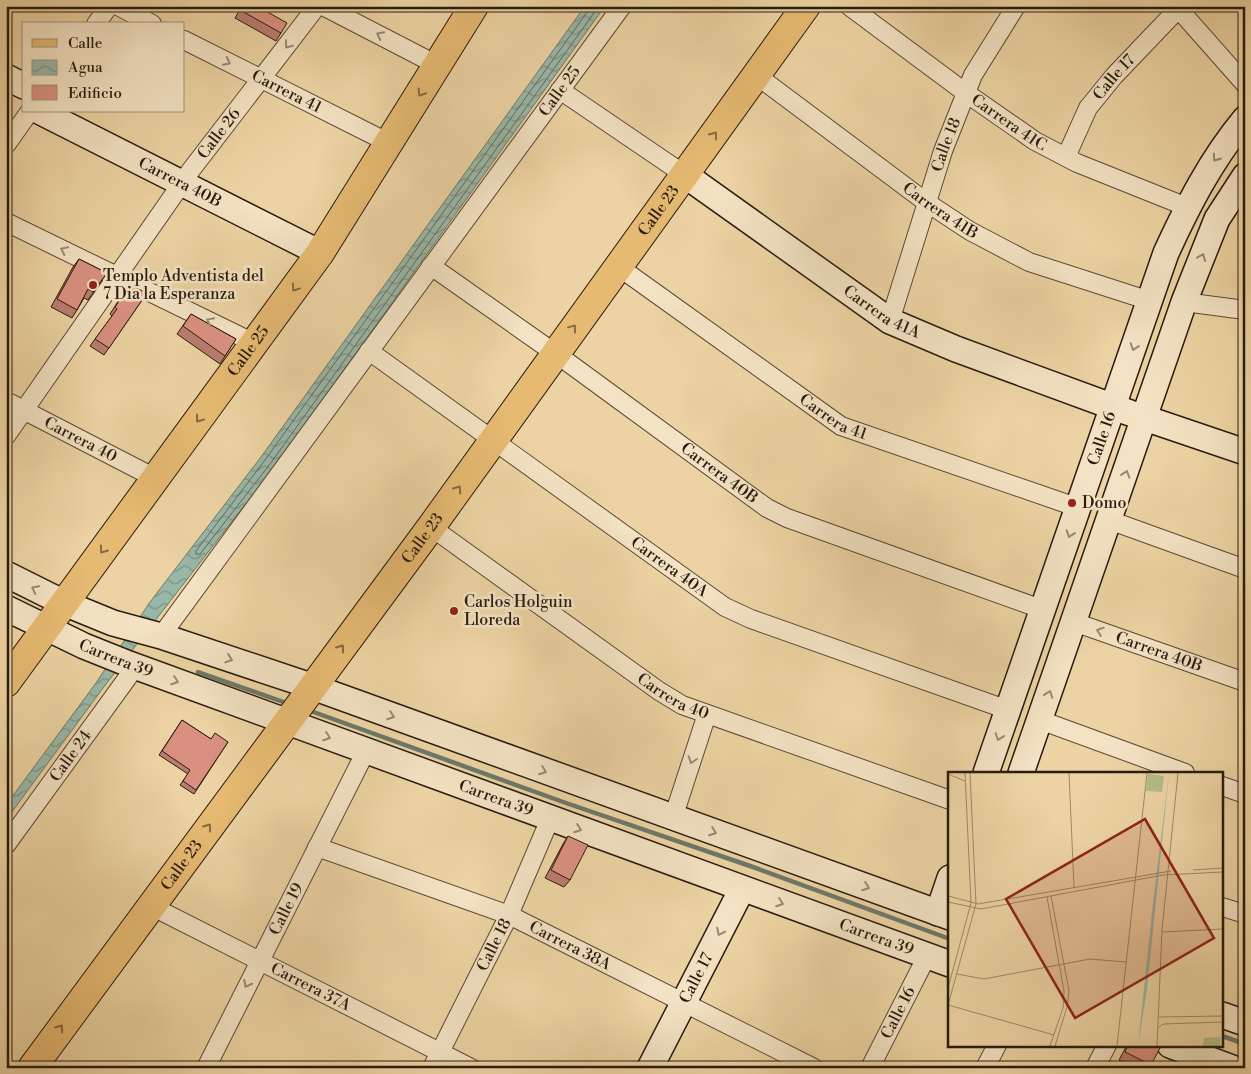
<svg xmlns="http://www.w3.org/2000/svg" width="1251" height="1074" font-family="'Libre Bodoni',serif">
<defs>
<pattern id="water-waves" width="16" height="10" patternUnits="userSpaceOnUse" patternTransform="scale(1.25)"><rect width="16" height="10" fill="#99b7a8"/><path d="M0 5q4-4 8 0t8 0" fill="none" stroke="#7d9487"/></pattern>
</defs>
<rect width="100%" height="100%" fill="#edd3a3"/>
<filter id="stains"><feTurbulence type="fractalNoise" baseFrequency=".004" numOctaves="4"/><feColorMatrix values="0 0 0 0 .2 0 0 0 0 .09 0 0 0 0 .02 0 0 0 .5 -.17"/></filter>
<radialGradient id="worn" r=".72"><stop offset=".6" stop-color="#630" stop-opacity="0"/><stop offset="1" stop-color="#630" stop-opacity=".3"/></radialGradient>
<path fill="url(#water-waves)" stroke="#6c796b" d="M585 6H605L274 467 103 688 6 820V805L96 683 150 602 261 457Z"/>
<g fill="none" stroke-linecap="round" stroke-linejoin="round">
<path stroke="#606a5c" stroke-width="1" d="M589 6 588 11 265 460 196 551V554H200L270 464 599 6"/>
<path stroke="#6c796b" stroke-width="4.5" d="M198 672 289 704
M308 710 566 803 753 867 950 939
M1222 1036 1245 1044"/>
<g stroke="#594a34" stroke-width="20">
<g id="street">
<path d="M118 6 152 24"/>
<path d="M323 6 439 66"/>
<path id="s1" d="M849 6 966 93 1035 141 1077 163 1187 207"/>
<path d="M1176 6 1245 84"/>
<path d="M96 24 109 6"/>
<path id="s2" d="M184 40 389 143"/>
<path id="s3" d="M756 75 926 202 970 231 1029 262 1150 301"/>
<path d="M560 90 685 175"/>
<path d="M6 145 30 111"/>
<path id="s4" d="M1066 157 1088 108 1114 76 1178 9"/>
<path d="M6 222 254 343"/>
<path id="s5" d="M431 266 566 361 767 508 787 518 1044 610"/>
<path id="s6" d="M619 267 841 426 1079 508"/>
<path d="M1184 302 1245 310"/>
<path id="s7" d="M890 321 943 151 973 75 1016 6"/>
<path id="s8" d="M369 351 725 607 751 619 1008 710"/>
<path id="s9" d="M6 401 155 478"/>
<path id="s10" d="M6 436 191 170 317 6"/>
<path d="M1109 520 1245 569"/>
<path id="s11" d="M431 527 659 691 682 705 950 800"/>
<path id="s12" d="M1074 622 1245 682"/>
<path id="s13" d="M161 636 622 6"/>
<path d="M1040 720 1185 773"/>
<path d="M1222 786 1245 794"/>
<path d="M673 818 707 714"/>
<path id="s14" d="M6 845 136 666"/>
<path id="s15" d="M317 847 509 915 814 1068"/>
<path id="s16" d="M151 906 471 1068"/>
<path d="M1222 907 1245 914"/>
<path id="s17" d="M206 1068 366 751"/>
<path id="s18" d="M432 1068 509 915 550 819"/>
<path id="s19" d="M870 1068 927 956"/>
<path d="M985 1068 997 1045"/>
<path d="M1095 1068 1107 1045"/>
</g>
</g>
<g stroke="#281c0f" stroke-width="28">
<g id="secondary">
<path d="M6 77 24 86"/>
<path id="s20" d="M39 111 320 253"/>
<path id="s21" d="M685 175 890 321 956 349 1130 413 1245 452"/>
<path d="M6 574 64 603 113 623 161 636 299 682 950 917"/>
<path id="s22" d="M6 608 84 646 129 664 950 964"/>
<path id="s23" d="M986 773 1166 253C1188 205 1211 160 1245 119"/>
<path d="M1021 773 1184 302 1217 219 1245 176"/>
<path d="M938 913 950 878"/>
<path d="M1222 1015 1245 1023"/>
<path d="M1170 1045 1232 1068"/>
<path id="s24" d="M650 1068 742 889"/>
</g>
</g>
<g stroke="#281c0f" stroke-width="30">
<g id="primary">
<path id="s25" d="M6 683 320 253 474 6"/>
<path id="s26" d="M32 1068 431 527 806 6"/>
</g>
</g>
<use href="#street" stroke="#f3e2c3" stroke-width="18"/>
<use href="#secondary" stroke="#f3e2c3" stroke-width="25"/>
<use href="#primary" stroke="#e6ba72" stroke-width="28"/>
</g>
<path fill="#bb7c6f" stroke="#281c0f" d="M242 6H257L281 33 276 41 235 18Z
M79 259 107 273 88 300 84 298 77 310 72 318 51 307 73 267Z
M124 292 147 293 104 355 90 346 112 316 110 314Z
M191 314 236 339 220 364 177 334Z
M182 720 211 739 228 742 194 794 180 785 188 774 159 755Z
M568 836 570 880 564 887 545 878 563 844Z
M1127 1045H1152L1151 1065 1150 1068H1135L1119 1060Z"/>
<path fill="#da9081" stroke="#281c0f" d="M242 6H257L287 23 281 33 240 10Z
M79 259 107 273 93 292 88 289 77 310 57 299Z
M129 285 147 293 109 348 95 339 117 309 115 307Z
M191 314 236 339 225 356 183 326Z
M182 720 211 739 215 733 228 742 196 790 183 781 190 770 162 751Z
M568 836 588 845 570 880 551 870Z
M1128 1045H1152L1160 1048 1151 1065 1125 1052Z"/>
<defs><path id="oneway-chevron" d="M-2-3.5L2.5 0L-2 3.5" fill="none" stroke-width="1.6" stroke-linecap="round" stroke-linejoin="round" transform="scale(1.25)"/></defs>
<g stroke="#988972">
<use href="#oneway-chevron" transform="translate(380 35) rotate(-153)"/>
<use href="#oneway-chevron" transform="translate(288 45) rotate(127)"/>
<use href="#oneway-chevron" transform="translate(227 62) rotate(27)"/>
<use href="#oneway-chevron" transform="translate(1216 158) rotate(125)"/>
<use href="#oneway-chevron" transform="translate(64 250) rotate(-154)"/>
<use href="#oneway-chevron" transform="translate(1202 257) rotate(-68)"/>
<use href="#oneway-chevron" transform="translate(210 321) rotate(-154)"/>
<use href="#oneway-chevron" transform="translate(1134 347) rotate(109)"/>
<use href="#oneway-chevron" transform="translate(1126 474) rotate(-71)"/>
<use href="#oneway-chevron" transform="translate(1070 534) rotate(109)"/>
<use href="#oneway-chevron" transform="translate(35 589) rotate(-153)"/>
<use href="#oneway-chevron" transform="translate(1100 631) rotate(-161)"/>
<use href="#oneway-chevron" transform="translate(229 659) rotate(19)"/>
<use href="#oneway-chevron" transform="translate(175 681) rotate(20)"/>
<use href="#oneway-chevron" transform="translate(1049 694) rotate(-71)"/>
<use href="#oneway-chevron" transform="translate(391 716) rotate(20)"/>
<use href="#oneway-chevron" transform="translate(327 737) rotate(20)"/>
<use href="#oneway-chevron" transform="translate(999 737) rotate(109)"/>
<use href="#oneway-chevron" transform="translate(692 760) rotate(108)"/>
<use href="#oneway-chevron" transform="translate(543 771) rotate(20)"/>
<use href="#oneway-chevron" transform="translate(578 829) rotate(20)"/>
<use href="#oneway-chevron" transform="translate(713 832) rotate(20)"/>
<use href="#oneway-chevron" transform="translate(866 887) rotate(20)"/>
<use href="#oneway-chevron" transform="translate(780 903) rotate(20)"/>
<use href="#oneway-chevron" transform="translate(720 932) rotate(117)"/>
<use href="#oneway-chevron" transform="translate(247 984) rotate(117)"/>
</g>
<g stroke="#876b40">
<use href="#oneway-chevron" transform="translate(421 93) rotate(122)"/>
<use href="#oneway-chevron" transform="translate(714 135) rotate(-55)"/>
<use href="#oneway-chevron" transform="translate(295 288) rotate(126)"/>
<use href="#oneway-chevron" transform="translate(573 328) rotate(-53)"/>
<use href="#oneway-chevron" transform="translate(199 419) rotate(126)"/>
<use href="#oneway-chevron" transform="translate(458 489) rotate(-55)"/>
<use href="#oneway-chevron" transform="translate(103 550) rotate(126)"/>
<use href="#oneway-chevron" transform="translate(341 648) rotate(-54)"/>
<use href="#oneway-chevron" transform="translate(208 827) rotate(-54)"/>
<use href="#oneway-chevron" transform="translate(60 1028) rotate(-54)"/>
</g>
<g fill="#8f2418" stroke="#f3e2c3" stroke-width="2">
<circle cx="93" cy="285" r="5"/>
<circle cx="1072" cy="503" r="5"/>
<circle cx="454" cy="611" r="5"/>
</g>
<g text-anchor="middle" dominant-baseline="central" stroke-width="5" stroke-linejoin="round" paint-order="stroke">
<g font-size="16" fill="#281c0f" stroke="#f3e2c3">
<text stroke="none"><textPath href="#s4" startOffset="94">Calle 17</textPath></text>
<text stroke="none"><textPath href="#s13" startOffset="675">Calle 25</textPath></text>
<text stroke="none"><textPath href="#s2" startOffset="115">Carrera 41</textPath></text>
<text stroke="none"><textPath href="#s1" startOffset="198">Carrera 41C</textPath></text>
<text stroke="none"><textPath href="#s10" startOffset="370">Calle 26</textPath></text>
<text stroke="none"><textPath href="#s7" startOffset="185">Calle 18</textPath></text>
<text stroke="none"><textPath href="#s20" startOffset="158">Carrera 40B</textPath></text>
<text stroke="none"><textPath href="#s3" startOffset="229">Carrera 41B</textPath></text>
<text stroke="none"><textPath href="#s26" startOffset="1062">Calle 23</textPath></text>
<text stroke="none"><textPath href="#s21" startOffset="240">Carrera 41A</textPath></text>
<text stroke="none"><textPath href="#s25" startOffset="411">Calle 25</textPath></text>
<text stroke="none"><textPath href="#s6" startOffset="262">Carrera 41</textPath></text>
<text stroke="none"><textPath href="#s9" startOffset="84">Carrera 40</textPath></text>
<text stroke="none"><textPath href="#s23" startOffset="354">Calle 16</textPath></text>
<text stroke="none"><textPath href="#s5" startOffset="355">Carrera 40B</textPath></text>
<text stroke="none"><textPath href="#s26" startOffset="658">Calle 23</textPath></text>
<text stroke="none"><textPath href="#s8" startOffset="370">Carrera 40A</textPath></text>
<text stroke="none"><textPath href="#s12" startOffset="90">Carrera 40B</textPath></text>
<text stroke="none"><textPath href="#s22" startOffset="121">Carrera 39</textPath></text>
<text stroke="none"><textPath href="#s11" startOffset="296">Carrera 40</textPath></text>
<text stroke="none"><textPath href="#s14" startOffset="110">Calle 24</textPath></text>
<text stroke="none"><textPath href="#s22" startOffset="526">Carrera 39</textPath></text>
<text stroke="none"><textPath href="#s26" startOffset="252">Calle 23</textPath></text>
<text stroke="none"><textPath href="#s17" startOffset="178">Calle 19</textPath></text>
<text stroke="none"><textPath href="#s22" startOffset="931">Carrera 39</textPath></text>
<text stroke="none"><textPath href="#s18" startOffset="138">Calle 18</textPath></text>
<text stroke="none"><textPath href="#s15" startOffset="272">Carrera 38A</textPath></text>
<text stroke="none"><textPath href="#s24" startOffset="101">Calle 17</textPath></text>
<text stroke="none"><textPath href="#s16" startOffset="179">Carrera 37A</textPath></text>
<text stroke="none"><textPath href="#s19" startOffset="62">Calle 16</textPath></text>
</g>
<g font-size="16" fill="#281c0f" stroke="#f3e2c3" text-anchor="start">
<text x="103" y="276">Templo Adventista del<tspan x="103" dy="18">7 Dia la Esperanza</tspan></text>
<text x="1082" y="503">Domo</text>
<text x="464" y="602">Carlos Holguin<tspan x="464" dy="18">Lloreda</tspan></text>
</g>
</g>
<g transform="translate(948 772)">
<rect width="275" height="275" fill="#edd3a3"/>
<path d="M200 2 216 4 214 20 198 19Z" fill="#b3be8a"/>
<path d="M273 265 272 274H255L256 266Z" fill="#b3be8a"/>
<path d="M221 1 199 217 190 274 205 131Z" fill="#99b7a8"/>
<path fill="none" stroke="#9e8a68" stroke-width="1" d="M22 1 28 132 0 233 106 263M121 1 126 115M0 2 17 9M245 98 275 96M0 124 30 132 223 99M103 124 121 219 119 235 107 274M99 125 116 219 115 236 102 274M0 130 33 137 215 103 275 100M214 160 275 157M9 202 36 207 142 187 178 190M0 216 23 131 17 1M211 245 275 244M210 256 215 252 275 250M169 274 199 1M209 274 214 158 230 1"/>
<path fill="#8f2418" fill-opacity="0.15" stroke="#8f2418" stroke-width="2.5" d="M197 47 266 166 127 246 58 127Z"/>
<rect width="275" height="275" fill="none" stroke="#281c0f" stroke-width="2.5"/>
</g>
<rect width="1251" height="1074" fill="none" stroke="#edd3a3" stroke-width="25"/>
<rect x="8" y="8" width="1236" height="1059" fill="none" stroke="#281c0f" stroke-width="2.5"/>
<rect x="12" y="12" width="1226" height="1049" fill="none" stroke="#281c0f"/>
<rect x="22" y="22" width="162" height="90" fill="#f3e2c3" stroke="#a2937b"/>
<rect x="32" y="39" width="25" height="8" fill="#e6ba72" stroke="#a2937b"/>
<text x="68" y="48" font-size="15" fill="#281c0f">Calle</text>
<rect x="32" y="60" width="25" height="15" fill="url(#water-waves)" stroke="#a2937b"/>
<text x="68" y="72" font-size="15" fill="#281c0f">Agua</text>
<rect x="32" y="85" width="25" height="15" fill="#da9081" stroke="#a2937b"/>
<text x="68" y="98" font-size="15" fill="#281c0f">Edificio</text>
<rect width="100%" height="100%" filter="url(#stains)"/>
<rect width="100%" height="100%" fill="url(#worn)"/>
</svg>
